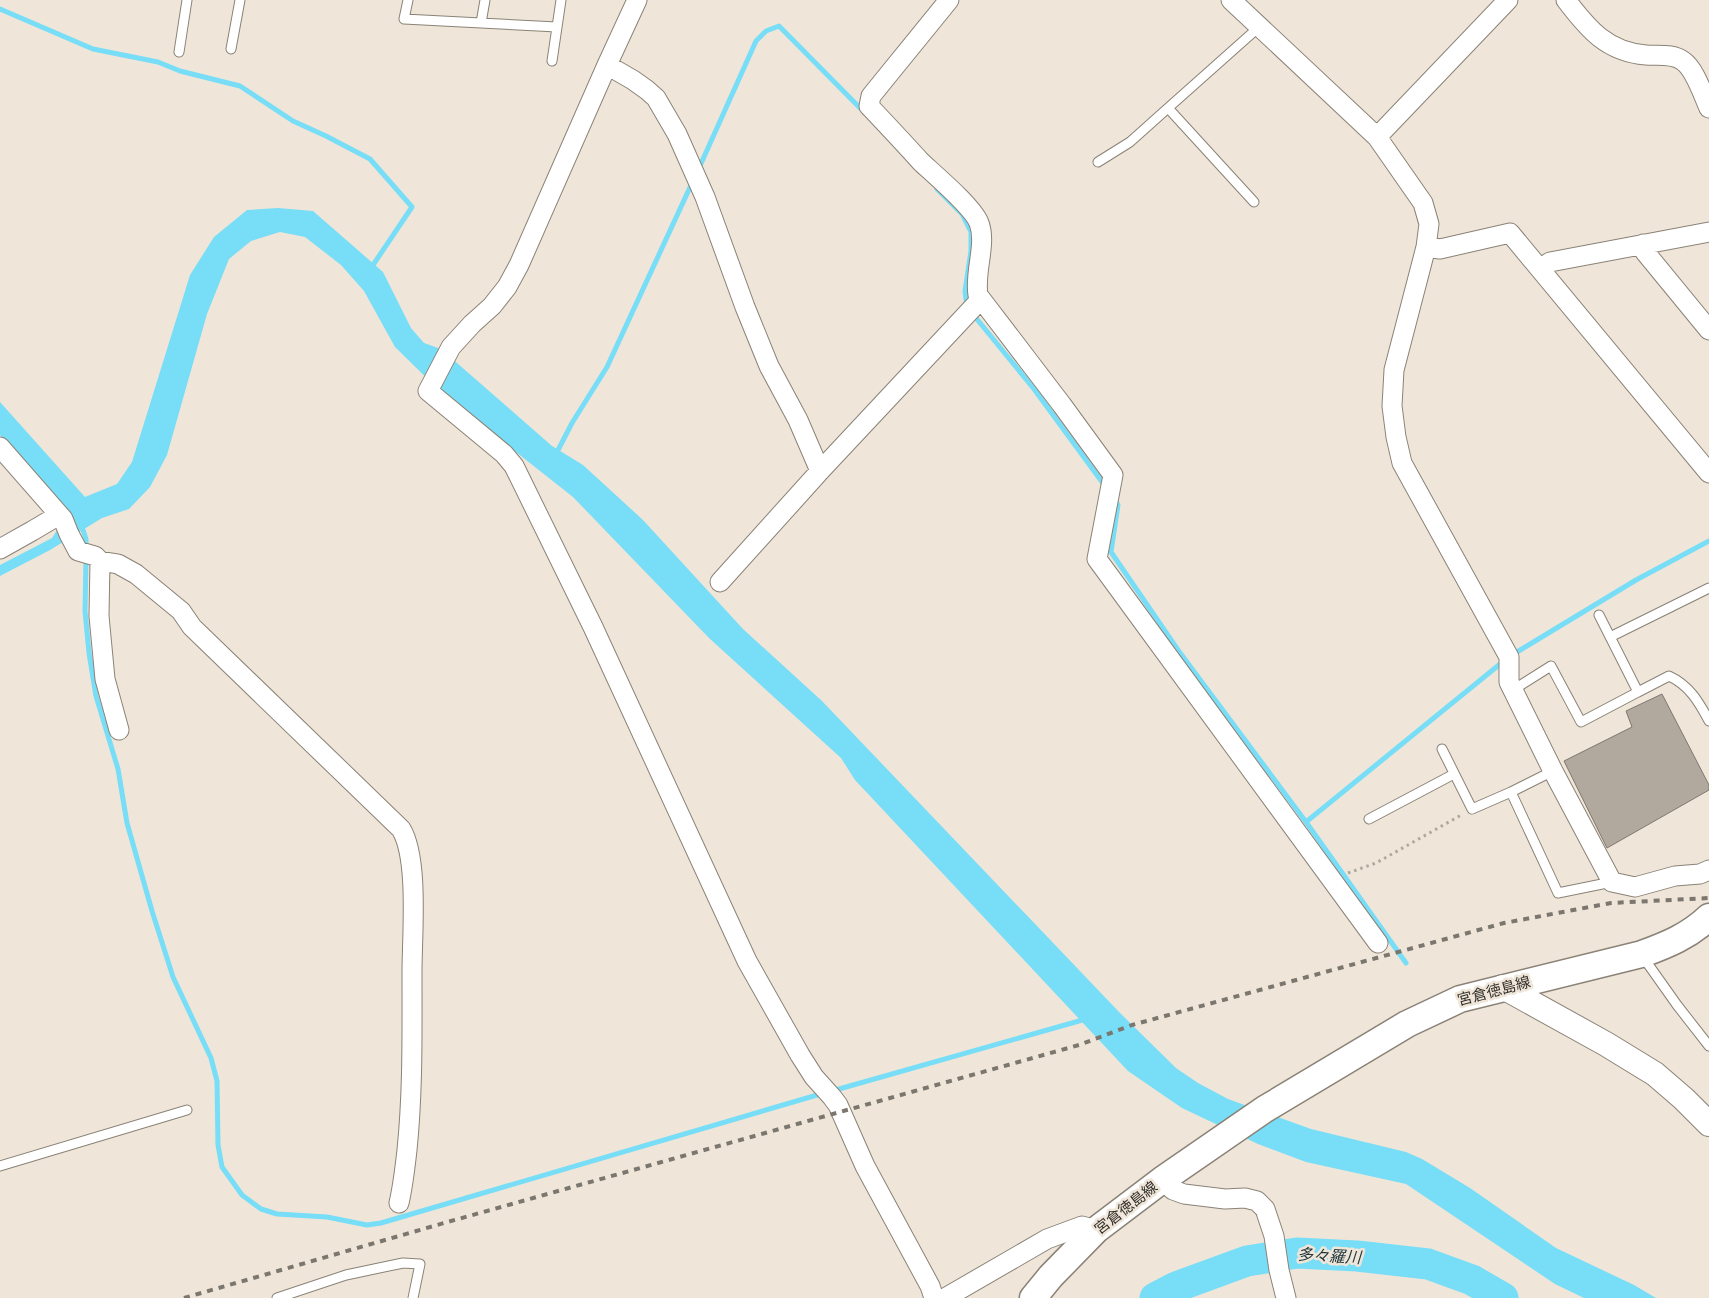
<svg xmlns="http://www.w3.org/2000/svg" width="1709" height="1298" font-family="Bitter,'Noto Sans JP',serif">
<rect width="100%" height="100%" fill="#efe6d9"/>
<path fill="#78ddf6" d="M278 208 313 211 383 272 411 328 424 343 441 349 552 446 583 465 643 520 743 629 822 701 1120 1013 1176 1068 1198 1083 1228 1099 1311 1129 1406 1152 1422 1159 1470 1188 1556 1248 1634 1285 1656 1298H1584L1555 1284 1406 1184 1306 1162 1258 1144 1182 1108 1128 1071 855 780 841 758 709 638 573 497 446 397 395 347 364 291 341 265 305 237 280 232 251 241 229 259 207 314 167 455 150 487 129 509 102 518 50 550 0 576V565L52 538 68 513 35 476 0 435V402L85 497 117 484 132 462 190 275 214 237 247 210Z"/>
<g fill="none" stroke-linecap="round" stroke-linejoin="round">
<path stroke="#78ddf6" stroke-width="5" d="M0 9 93 49 158 62 180 71 240 86 293 121 326 136 370 159 412 207 371 268
M699 168 756 41 766 31 779 26 864 112
M937 189 962 214 971 232V251L965 291 966 300 976 318 1034 389 1105 486
M556 454 572 423 607 367 692 183
M1114 499 1118 505 1111 552 1178 650 1306 822 1406 963
M81 524 86 539V550
M86 558 85 611 89 653 96 696 118 769 127 823 152 911 173 977 211 1058 217 1081 218 1145 222 1167 242 1195 261 1209 277 1214 327 1217 367 1225 381 1223 824 1093
M1512 655 1636 580 1709 541
M1306 822 1505 660
M832 1091 1086 1019"/>
<path stroke="#78ddf6" stroke-width="31" d="M1155 1298 1176 1287 1247 1261 1297 1253 1357 1256 1428 1264 1472 1280 1503 1298"/>
</g>
<path fill="#b1a99d" stroke="#80786d" d="M1662 694 1709 785V790L1607 848 1564 761 1632 727 1626 711Z"/>
<g fill="none" stroke-linecap="round" stroke-linejoin="round">
<g stroke="#8a8276" stroke-width="11">
<path id="service" d="M408 0 404 19 557 27
M481 23 485 0
M231 49 240 0
M179 52 187 0
M552 61 561 0
M1098 162 1130 142 1168 108
M1254 202 1168 108 1259 27
M1610 637 1709 588
M1513 690 1551 666 1581 722 1638 692 1599 615
M1638 692 1669 676C1689 685 1699 702 1709 721
M1442 749 1472 809 1511 792
M1553 771 1511 792 1558 893 1612 882
M1369 819 1454 774
M1643 957 1677 1005 1709 1046
M0 1166 187 1110
M277 1298 346 1275 403 1263 420 1264 413 1298"/>
</g>
<g stroke="#8a8276" stroke-width="21">
<path id="minor" d="M637 0 607 65 519 265 507 287 492 306 472 324 451 347 428 391 504 454 514 466 593 627 747 961 800 1055 814 1077 832 1097 838 1105 865 1166 930 1286 934 1298
M949 0 871 96 869 106C886 124 904 143 921 162 935 175 973 207 979 223 987 244 974 272 978 295L1062 405 1113 475 1097 559 1378 943
M1231 0 1377 137 1423 203 1429 224 1426 247 1394 370 1392 406 1396 437 1402 463 1509 657V682L1553 771 1612 882 1635 887 1675 876 1700 874 1709 870
M1566 0C1588 29 1607 52 1646 55 1657 56 1673 53 1683 61 1695 69 1703 95 1709 108
M607 65 633 80 647 90 656 98 677 134 705 197 745 307 769 366 798 420 820 471
M1377 137 1508 0
M1643 244 1645 252 1709 330
M1426 247 1440 249 1510 233 1709 473
M1540 269 1550 262 1709 232
M0 447 63 519 69 534 78 551 95 556 100 561 99 616 105 679 119 730
M0 549 32 531 59 515
M100 561 118 564 136 574 181 611 192 627 401 829C419 858 412 936 412 972 412 1032 413 1091 407 1150 405 1168 403 1186 399 1203
M720 582 820 471 981 299
M1162 1180 1173 1190 1184 1194 1225 1199 1245 1198 1257 1201 1265 1209 1274 1236 1279 1270 1286 1298
M945 1298 1047 1239 1082 1226 1096 1230"/>
</g>
<g stroke="#8a8276" stroke-width="26">
<path id="tertiary" d="M1503 987 1606 1044 1655 1074 1684 1099 1709 1124"/>
</g>
<g stroke="#8a8276" stroke-width="29">
<path id="secondary" d="M1033 1298 1051 1276 1096 1230 1162 1180 1265 1109 1407 1024 1460 999 1642 954C1667 945 1689 936 1709 917"/>
</g>
<path stroke="#afa89d" stroke-width="3" stroke-dasharray="2.5 4" stroke-linecap="butt" d="M1348 873 1376 863 1463 814"/>
<use href="#service" stroke="#fff" stroke-width="9"/>
<use href="#minor" stroke="#fff" stroke-width="19"/>
<use href="#tertiary" stroke="#fff" stroke-width="24"/>
<use href="#secondary" stroke="#fff" stroke-width="26"/>
<path stroke="#7b766e" stroke-width="4" stroke-dasharray="6 6" stroke-linecap="butt" d="M184 1298 444 1223 1079 1045 1132 1025 1504 923 1611 903 1709 898"/>
</g>
<g text-anchor="middle" dominant-baseline="central" stroke-width="5" stroke-linejoin="round" paint-order="stroke">
<g font-size="15" fill="#322f2a" stroke="#efe6d9">
<text transform="translate(1494 991) rotate(-15)">宮倉徳島線</text>
<text transform="translate(1126 1208) rotate(-38)">宮倉徳島線</text>
</g>
<g font-size="16" font-style="italic" fill="#1f363c" stroke="#efe6d9">
<text transform="translate(1329 1256) rotate(3)">多々羅川</text>
</g>
</g>
</svg>
